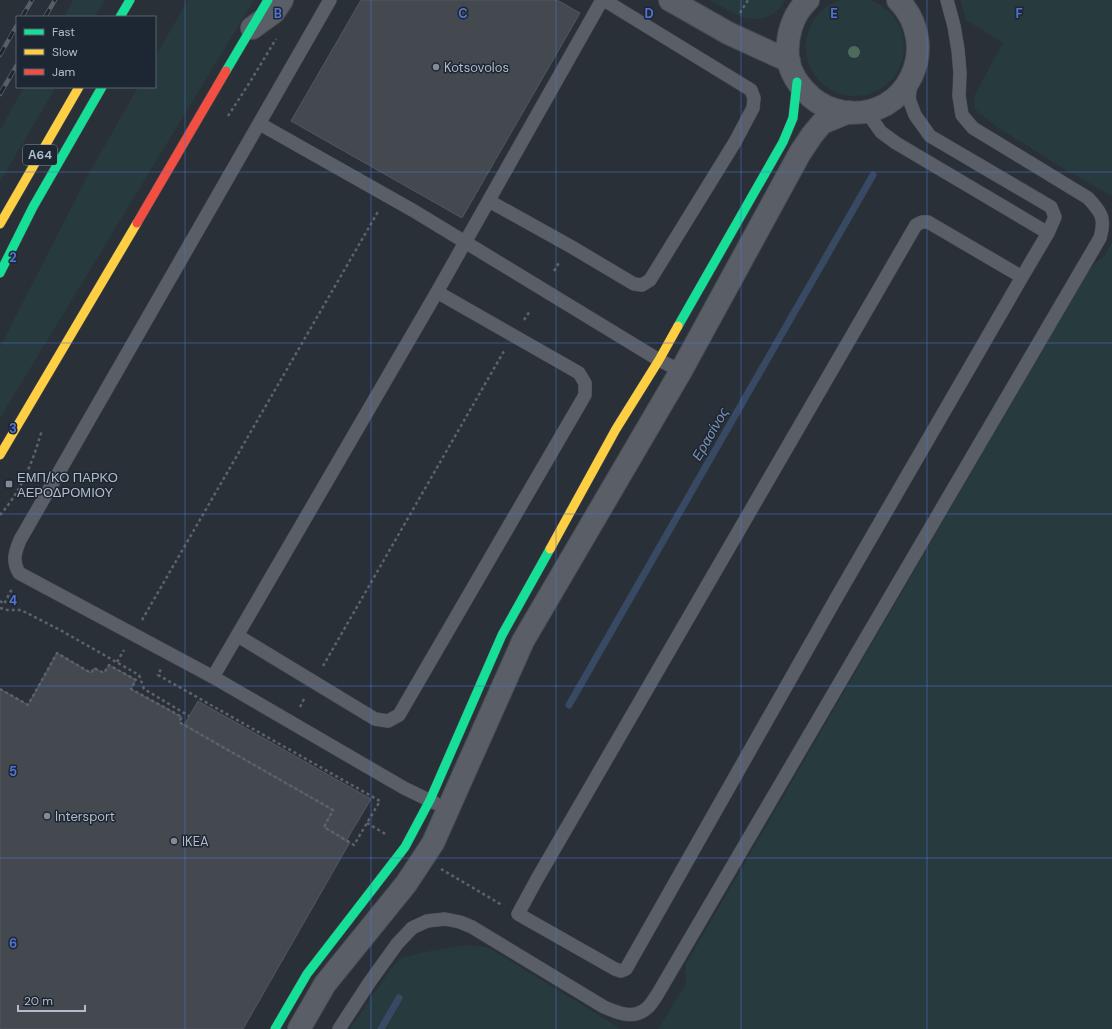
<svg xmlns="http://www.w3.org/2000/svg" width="1112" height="1029" font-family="'DM Sans',sans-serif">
<rect width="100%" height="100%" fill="#2a3038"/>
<path fill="#273a3e" d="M806 47a49 49 0 1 1 98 0a49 49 0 1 1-98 0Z
M73 0H105L95 17H64Z
M188 0H254L0 418V347L86 179 138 87H155V57Z
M710 0H785C782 7 777 11 770 15 749 27 728 10 710 0Z
M960 0H1112V196L1063 168 997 127 975 109 974 96 1003 43 966 20Z
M24 87H56L0 182V130Z
M1112 242V1029H658L686 984V964L1090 268 1105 255Z
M465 945 487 947 496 952 621 1029H350L390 970 400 959 419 953Z"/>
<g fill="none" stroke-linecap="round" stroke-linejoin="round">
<path stroke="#384963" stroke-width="7" d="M569 705 873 175
M381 1029 399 998"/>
</g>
<path fill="#444950" stroke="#52575f" d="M361 0H557L580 13 462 218 291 121Z
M57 653 91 673 94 668 104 673 109 665 136 680 131 689 182 717 179 722 333 810 324 827 350 842 243 1029H0V689L28 705Z
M198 701 371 799 346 841 324 827 333 810 184 725Z"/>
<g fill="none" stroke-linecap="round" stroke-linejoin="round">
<g stroke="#484c53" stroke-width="14">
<path id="lane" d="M330 0 20 540C15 552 12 561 19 573L213 677 404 788 435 803
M911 81 909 99 915 115 930 136 1051 207 1055 217 1048 233 1022 277 838 595 626 969 621 971 615 969 518 914 537 879 916 225 922 222H928L1022 277
M866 111 881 132 896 143 1048 233
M260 124 414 211 659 360 681 371
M489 201 570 246 634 284 642 285 650 280 735 142 753 108 754 98 751 90 604 0
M238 636 375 719 388 721 399 715 585 395V383L579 373 437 292
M213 677 437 292 602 0
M339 1029 369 983 397 944 412 928 427 921 445 919 460 922 472 927 604 1007C618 1013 634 1020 647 1008 651 1005 654 999 657 995L1100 238C1106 218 1101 212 1088 198L973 128 962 115 959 96 960 73 958 50 954 26 947 0"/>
</g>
<g stroke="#484c53" stroke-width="24">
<path id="street" d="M670 0 728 33 789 61
M808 0C792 15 786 37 788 58 790 73 800 87 811 97 820 105 832 110 844 112 908 121 942 45 898 0
M252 28 274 12 282 0
M299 1029 325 984 406 884 433 843 523 641 681 371 800 153 812 135 822 123 849 112"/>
</g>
<g stroke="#484c53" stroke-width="10">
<path id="fast" d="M120 17 130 0
M226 71 268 0
M0 273 33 207 102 87
M678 326 783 142 793 118 797 82
M275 1029 307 974 405 847 430 800 502 635 550 549"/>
</g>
<g stroke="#484c53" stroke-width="10">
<path id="slow" d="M0 224 79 87
M0 455 137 223
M550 549 616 429 659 360 678 326"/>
</g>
<g stroke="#484c53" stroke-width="10">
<path id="jam" d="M137 223 226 71"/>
</g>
<path stroke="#5d636a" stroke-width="2.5" stroke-dasharray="3 3" stroke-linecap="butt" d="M740 13 748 0
M228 116 250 82 276 39
M554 271 560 261
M524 320 530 311
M0 515C22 490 33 461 42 430
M0 601 4 604 12 589
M0 608 7 610H21L62 631 139 675 144 689 189 716
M142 620 379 210
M117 662 124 650
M323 666 504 351
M0 689 28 705 57 653 91 673 94 668 104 673 109 665 136 680 131 689 182 717 179 722 333 810 324 827 354 845 380 801 158 675 161 669
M300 707 305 697
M367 823 387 835
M441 869 502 905"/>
<use href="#lane" stroke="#5a5e66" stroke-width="13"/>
<use href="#street" stroke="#5a5e66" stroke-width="22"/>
<use href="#fast" stroke="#16e098" stroke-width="9"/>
<use href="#slow" stroke="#ffcf43" stroke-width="9"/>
<use href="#jam" stroke="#f24e42" stroke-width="9"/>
<g stroke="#595d64" stroke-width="4.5">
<path id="rail" d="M22 17 32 0
M45 17 55 0
M0 55 17 25
M0 94 17 65"/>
</g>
<use href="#rail" stroke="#1d2633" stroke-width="3" stroke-dasharray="9" stroke-linecap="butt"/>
</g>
<circle fill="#4e6a5a" cx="854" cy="52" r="6"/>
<path fill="none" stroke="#5274d3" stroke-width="1" stroke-opacity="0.55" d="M185 0V1029M371 0V1029M556 0V1029M741 0V1029M927 0V1029M0 172H1112M0 343H1112M0 514H1112M0 686H1112M0 858H1112"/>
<g fill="#848b96" stroke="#1d2633" stroke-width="1.5">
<circle cx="436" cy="67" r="4"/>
<rect x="5" y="480" width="8" height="8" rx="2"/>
<circle cx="47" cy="816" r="4"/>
<circle cx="174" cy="841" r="4"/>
</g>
<g text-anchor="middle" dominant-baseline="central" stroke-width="3" stroke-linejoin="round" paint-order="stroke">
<rect fill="#1d2633" stroke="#878f9c" stroke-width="1" x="23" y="145" width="34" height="20" rx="3"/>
<g font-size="12" font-weight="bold" fill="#b4bcc9">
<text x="40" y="155">Α64</text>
</g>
<g font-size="13" fill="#b4bcc9" stroke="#1d2633" text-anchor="start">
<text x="444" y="67">Kotsovolos</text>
<text x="17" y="477">ΕΜΠ/ΚΟ ΠΑΡΚΟ<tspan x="17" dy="15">ΑΕΡΟΔΡΟΜΙΟΥ</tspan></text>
<text x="55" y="816">Intersport</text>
<text x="182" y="841">IKEA</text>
</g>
<g font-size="14" font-style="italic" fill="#7c92b1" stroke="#1d2633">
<text transform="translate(710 434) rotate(-60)">Ερασίνος</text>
</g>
</g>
<g font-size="13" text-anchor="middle" font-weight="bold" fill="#5274d3" stroke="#1d2633" stroke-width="3" stroke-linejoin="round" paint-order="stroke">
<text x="278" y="18">B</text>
<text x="463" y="18">C</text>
<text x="649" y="18">D</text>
<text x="834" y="18">E</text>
<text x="1019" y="18">F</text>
<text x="13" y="262">2</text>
<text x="13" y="433">3</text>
<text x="13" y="605">4</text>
<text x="13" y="776">5</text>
<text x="13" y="948">6</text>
</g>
<rect x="16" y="16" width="140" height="72" fill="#1d2633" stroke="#59626f"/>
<rect x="24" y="29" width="20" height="6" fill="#16e098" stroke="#59626f"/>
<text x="52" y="36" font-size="12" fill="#b4bcc9">Fast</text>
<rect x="24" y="49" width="20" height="6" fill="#ffcf43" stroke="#59626f"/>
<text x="52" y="56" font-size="12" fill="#b4bcc9">Slow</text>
<rect x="24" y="69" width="20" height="6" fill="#f24e42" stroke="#59626f"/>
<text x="52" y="76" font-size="12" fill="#b4bcc9">Jam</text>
<path d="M18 1005v6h67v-6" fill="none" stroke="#b4bcc9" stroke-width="2"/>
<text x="24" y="1005" font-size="12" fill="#b4bcc9" stroke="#1d2633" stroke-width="3" paint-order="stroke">20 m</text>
</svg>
